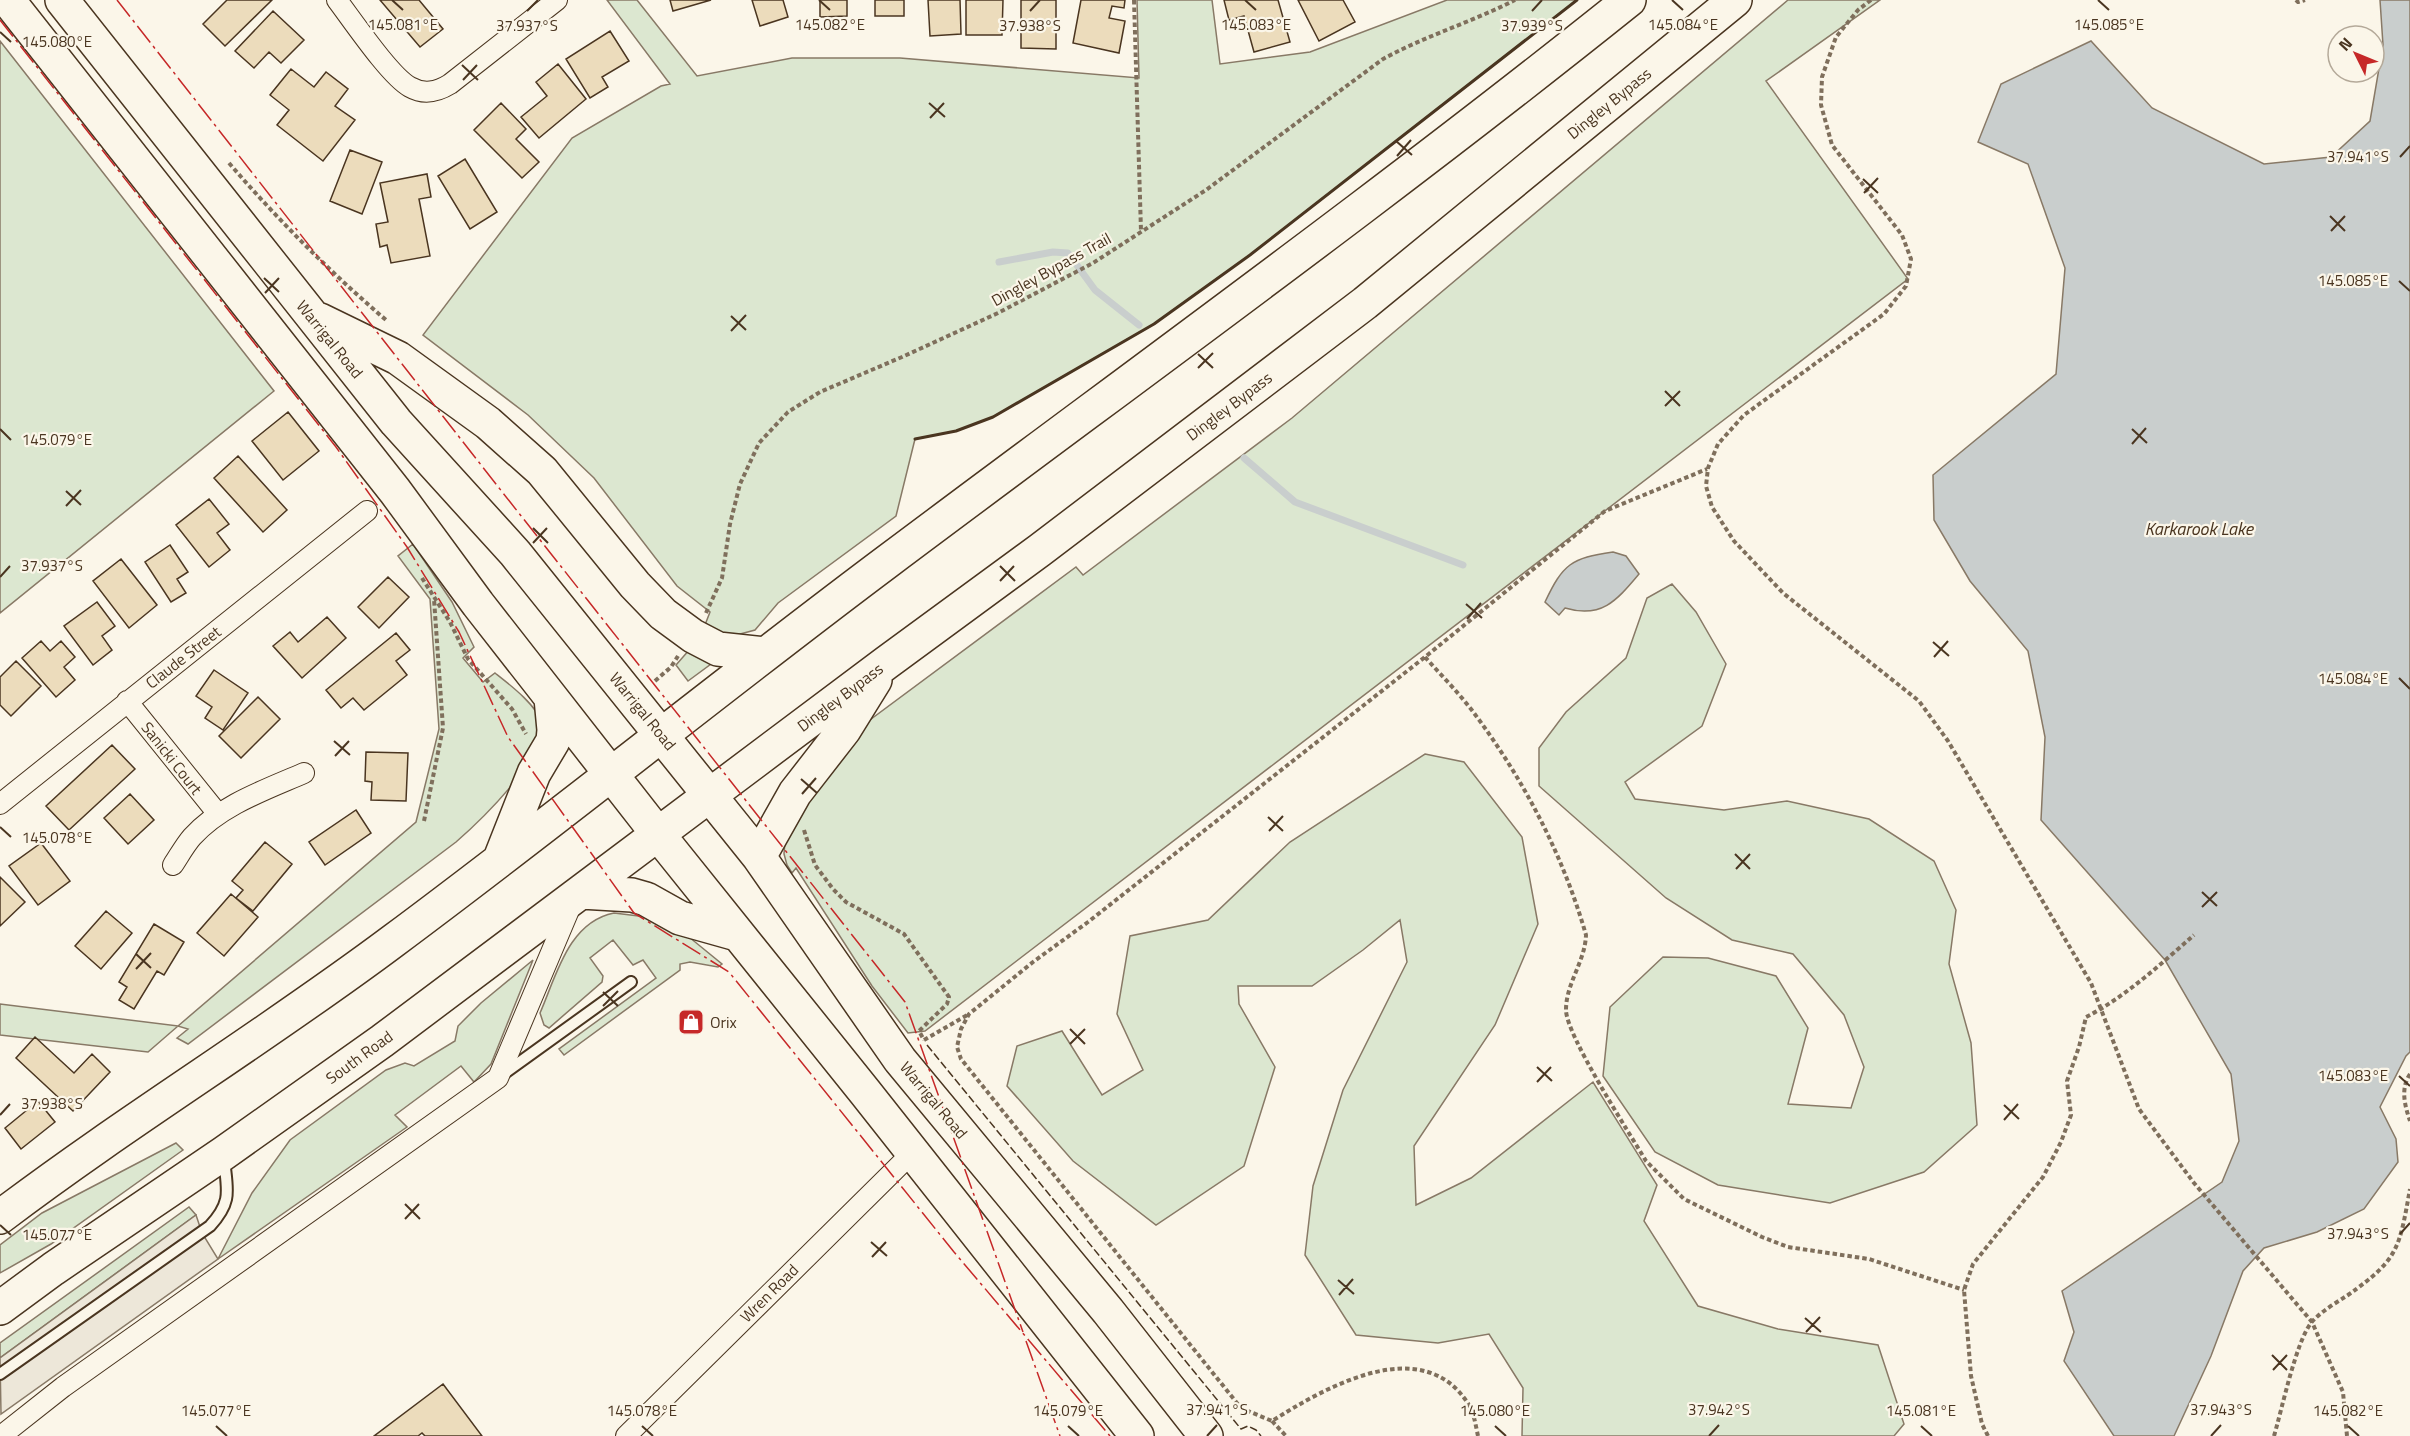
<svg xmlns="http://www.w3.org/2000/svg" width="2410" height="1436" font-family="'Titillium Web',sans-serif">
<rect width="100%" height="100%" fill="#fbf6e9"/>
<path fill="#dce7d0" stroke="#887966" stroke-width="1.5" d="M607 0H637L697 76 792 58H900L1139 78 1137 0H1212L1220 64 1310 52 1447 0H1577L1250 255 1154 324 993 417 956 431 915 439 896 516 778 603 755 630 729 637 703 630 710 612 677 586 594 478 528 415 423 335 572 138 661 86 670 84Z
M1788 0H1880L1766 81 1908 279 925 1031 908 1033 872 986 796 868 792 873 787 865 784 854 786 828 855 731 1076 567 1083 575 1292 418Z
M0 41 274 391 0 613Z
M413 544 452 602 474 647 463 658 483 682 495 673C509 684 538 706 542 724 549 755 479 822 456 842L188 1044 177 1038 188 1029 178 1026 148 1052 0 1035V1004L178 1026 416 822 439 729 430 599 398 556Z
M1672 584 1696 612 1726 664 1702 726 1625 782 1635 799 1724 810 1787 801 1869 819 1934 861 1956 910 1949 964 1971 1043 1977 1125 1924 1172 1830 1203 1718 1185 1655 1152 1603 1076 1610 1007 1663 957 1708 958 1776 976 1808 1028 1788 1104 1851 1108 1864 1067 1844 1015 1793 954 1732 940 1666 898 1539 786V748L1566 712 1626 658 1647 598Z
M690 649 711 664 688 681 676 665Z
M1425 754 1464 762 1522 837 1538 924 1495 1025 1414 1146 1416 1205 1471 1178 1593 1082 1657 1185 1644 1221 1698 1306 1778 1329 1878 1345 1904 1424 1894 1436H1522L1523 1388 1489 1334 1438 1343 1356 1335 1305 1255 1313 1186 1343 1090 1407 962 1400 920 1363 950 1312 986H1238L1239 1004 1275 1067 1244 1166 1156 1225 1073 1161 1007 1086 1017 1046 1062 1031 1102 1095 1143 1070 1117 1014 1130 936 1208 920 1290 842Z
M614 913 655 918 689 937 722 964 718 967 690 962 680 964V970L564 1055 559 1049 656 978 643 960 633 965 613 940 590 958 603 976 602 982 549 1028 544 1025 540 1013C556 977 568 922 614 913Z
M533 960 491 1064 474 1082 461 1066 395 1115 407 1127 218 1259 252 1193 290 1140 386 1070 405 1063 414 1066 455 1041 458 1026 481 1003Z
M176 1143 183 1150 51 1244 0 1273V1245L42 1213Z
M189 1207 196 1215 0 1358V1343Z"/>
<path fill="#ede7d9" stroke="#887966" stroke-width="1.5" d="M196 1215 202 1233 218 1259 1 1414 0 1358Z"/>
<path fill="#c9cecd" stroke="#887966" stroke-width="1.5" d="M2380 0H2410V1052L2406 1056 2380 1107 2396 1139 2398 1162 2364 1209 2317 1232 2264 1248 2243 1271 2211 1356 2174 1436H2114L2064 1361 2074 1332 2062 1291 2222 1182 2239 1141 2231 1074 2165 960 2041 820 2045 737 2028 651 1970 581 1934 520 1933 475 2056 374 2065 268 2028 164 1978 142 2001 84 2091 41 2152 108 2264 164 2331 157 2370 121 2383 45Z
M1613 552 1626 556 1639 574C1617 600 1602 619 1565 608L1559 615 1545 602C1563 564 1571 558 1613 552Z"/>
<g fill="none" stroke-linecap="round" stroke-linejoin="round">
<path stroke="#c9cecd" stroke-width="7" d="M999 262 1053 252 1068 253 1095 290 1139 325
M1244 458 1295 502 1463 565"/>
</g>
<path fill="#ecdcbc" stroke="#4a3520" stroke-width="1.5" d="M227 0H272L225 46 203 24Z
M380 0H419L443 29 420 47Z
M670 0H711L673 11Z
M752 0H783L788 17 760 26Z
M820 0H847V16L820 17Z
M875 0H904V16H875Z
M928 0H960L961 34 930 36Z
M966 0H1003L1002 35H966Z
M1021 0H1056V49L1021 48Z
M1081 0H1125L1124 8 1112 6 1109 18 1125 21 1119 53 1073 43Z
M1224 0H1278L1290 42 1254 52 1244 16 1229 20Z
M1298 0H1343L1355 22 1319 41Z
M273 11 304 40 281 63 269 52 254 68 235 51Z
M610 31 629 61 602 77 608 87 590 98 566 59Z
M558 64 586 99 539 138 521 117 547 96 536 82Z
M291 69 314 87 326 72 348 89 335 106 355 120 323 161 277 125 289 110 270 95Z
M501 103 526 129 516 139 539 162 522 178 474 130Z
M350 150 382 162 362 214 330 201Z
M465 159 497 212 470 229 438 176Z
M427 174 431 197 419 199 430 256 391 263 387 245 380 247 376 224 388 222 380 183Z
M288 412 319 451 283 480 252 441Z
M238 456 287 510 263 532 214 478Z
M209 499 229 524 217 533 230 550 209 567 176 525Z
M170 545 188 572 177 579 186 593 171 602 145 562Z
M121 559 157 605 129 628 93 581Z
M388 577 409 597 379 628 358 607Z
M97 602 115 626 102 636 112 650 93 665 64 626Z
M327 617 346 638 302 678 273 646 290 632 298 642Z
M396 633 410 650 396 661 407 675 364 710 353 698 341 708 326 690Z
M41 641 50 651 61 641 75 657 64 667 75 680 56 697 22 658Z
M16 661 41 686 11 716 0 705V677Z
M214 670 248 693 223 730 205 718 212 707 196 696Z
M258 697 280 719 241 758 219 736Z
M112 745 135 769 69 830 46 806Z
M366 752 408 753 406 801 371 800 372 782 365 781Z
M130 794 154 820 128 844 104 818Z
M356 810 371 833 325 865 309 842Z
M265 842 292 864 253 911 236 898 243 890 232 881Z
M41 843 70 881 38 905 9 866Z
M0 877 25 902 0 926Z
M231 894 258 917 224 956 197 933Z
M106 911 132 933 101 969 75 946Z
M154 924 184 942 164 975 157 971 134 1009 119 1000 127 987 119 982Z
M35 1037 74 1073 92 1054 110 1072 73 1111 16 1058Z
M38 1101 55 1122 21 1149 5 1128Z
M443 1384 482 1436H425L422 1433 418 1436H374Z"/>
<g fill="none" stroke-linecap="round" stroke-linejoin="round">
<g stroke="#4a3520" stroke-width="14">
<path id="lane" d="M502 1075 631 982
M0 1374 210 1226C233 1201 227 1190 224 1159"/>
</g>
<g stroke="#4a3520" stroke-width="22">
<path id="street" d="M337 0C353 21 390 76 410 87 424 95 437 92 450 84L557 0
M127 701 218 814
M0 804 367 511
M173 865C179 856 185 845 192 837 221 805 265 790 304 773
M1 1436 63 1387 498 1078 572 903
M626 1436 913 1152"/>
</g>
<g stroke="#4a3520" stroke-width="36">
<path id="highway" d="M8 0 395 491 478 604 657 833 865 1092 1137 1436
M62 0 396 422 515 553 759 857 900 1060 1108 1311 1206 1436
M320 320 398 358 488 423 542 471 635 585 663 614 693 636 718 649 765 654
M759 857 795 793 844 730 875 680
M500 859 534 773 553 741 554 730 551 698
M581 892 632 895 646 899 680 918 737 934
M0 1217C128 1120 265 1037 393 941 560 817 721 686 888 561 1136 375 1387 194 1629 0
M0 1308 53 1269 224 1153 382 1041 886 663 1040 550 1365 303 1735 0"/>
</g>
<path stroke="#7f6f5c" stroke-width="4" stroke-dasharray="4.5 3" stroke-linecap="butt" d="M1134 0 1141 231
M1871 0 1858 10 1836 37 1822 77 1821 105 1832 145 1902 235 1911 259 1906 286 1884 314 1744 415 1718 444 1708 468 1706 486 1712 507 1734 541 1783 593 1919 701 1948 741 2091 983 2139 1109 2194 1183 2312 1322 2343 1392 2347 1436
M2296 0 2298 2 2305 0
M229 163C279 221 328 270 386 320
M422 578 450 622 468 659 512 709 526 734
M706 613 722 578 730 524 740 484 759 443 788 412 820 392 902 357 998 313 1093 263 1206 190 1383 59C1425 36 1472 22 1515 0
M1425 657C1441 675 1459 693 1474 713 1524 780 1563 855 1586 935 1585 962 1566 983 1566 1010 1566 1035 1630 1134 1646 1161L1684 1199 1762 1237 1788 1247 1869 1259 1964 1290
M655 681 671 667 678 656
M424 821 443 728 434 599
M804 830 815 865 833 889 846 902 904 934 949 997 947 1004 919 1031 924 1040
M924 1040 969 1014
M2410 1074C2400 1089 2405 1106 2410 1121
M1272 1421 1286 1436
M1478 1436C1476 1427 1474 1413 1469 1405 1423 1331 1326 1387 1272 1421L1241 1408 961 1059 957 1047 961 1029 969 1014 1033 962 1088 922 1425 657 1605 511 1707 469
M1988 1436 1982 1424 1971 1376 1964 1290 1973 1264 2043 1177 2061 1142 2071 1115 2067 1081 2079 1047 2086 1017C2124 998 2162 963 2194 935
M2274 1436C2282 1409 2296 1342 2311 1323 2321 1311 2336 1303 2348 1295 2399 1259 2399 1249 2410 1189"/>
<use href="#lane" stroke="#fbf6e9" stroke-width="10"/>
<use href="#street" stroke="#fbf6e9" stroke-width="20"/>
<use href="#highway" stroke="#fbf6e9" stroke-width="33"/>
<path stroke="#4a3520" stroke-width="1.5" stroke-dasharray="8 3" stroke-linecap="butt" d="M927 1045 1241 1429 1248 1426 1256 1430 1261 1436"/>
<path stroke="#4a3520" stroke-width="3" d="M915 439 956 431 993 417 1154 324 1250 255 1577 0"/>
<path stroke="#c62828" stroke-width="1.5" stroke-dasharray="21 4.5 3 4.5" stroke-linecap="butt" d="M117 0 503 493 905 1002 1023 1332
M0 20 336 447 407 547 459 632 508 737 634 913 729 972 954 1252 1110 1436
M1026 1341 1060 1436"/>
</g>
<path fill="none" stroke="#4a3520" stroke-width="2" d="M392 0 403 10M819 0 830 10M1245 0 1256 10M1672 0 1683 10M2098 0 2109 10M527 11 538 0M1030 11 1040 0M1532 11 1542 0M0 32 11 42M462 65 478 80M463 80 477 65M929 103 945 117M930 118 944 103M1396 141 1412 155M1397 156 1411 140M2400 157 2410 146M1863 179 1878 193M1864 193 1878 178M2330 216 2345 231M2331 231 2345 216M264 278 279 292M2399 281 2410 291M265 293 279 278M731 316 746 330M731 331 746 315M1198 354 1213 368M1198 368 1213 353M1665 391 1680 406M1665 406 1680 391M0 429 11 440M2132 429 2147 443M2132 444 2146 428M66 491 81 505M66 506 81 490M533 528 548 543M533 543 547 528M1000 566 1015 581M0 577 10 566M1000 581 1014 566M1466 604 1482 618M1467 619 1481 603M1933 642 1949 656M1934 657 1948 641M2399 678 2410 689M334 741 350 755M335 756 349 741M801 779 817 793M802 794 816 778M1268 817 1283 831M0 827 11 837M1269 831 1283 816M1735 854 1750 869M1736 869 1750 854M2202 892 2217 906M2202 907 2217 892M136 954 151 968M136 969 151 953M603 992 618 1006M603 1006 618 991M1070 1029 1085 1044M1070 1044 1085 1029M1537 1067 1552 1081M2399 1076 2410 1086M1537 1082 1551 1067M2004 1105 2019 1119M0 1115 10 1104M2004 1120 2018 1104M405 1204 420 1219M405 1219 419 1204M0 1225 11 1235M2400 1234 2410 1223M871 1242 887 1256M872 1257 886 1242M1338 1280 1354 1294M1339 1295 1353 1279M1805 1318 1821 1332M1806 1332 1820 1317M2272 1355 2287 1370M2273 1370 2287 1355M216 1426 227 1436M642 1426 653 1436M1068 1426 1079 1436M1495 1426 1506 1436M1921 1426 1932 1436M2348 1426 2359 1436M1207 1436 1217 1425M1709 1436 1719 1425M2211 1436 2221 1425"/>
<defs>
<g id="shop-square" transform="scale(1.35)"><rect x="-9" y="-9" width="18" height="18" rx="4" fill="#c62828" stroke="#fbf6e9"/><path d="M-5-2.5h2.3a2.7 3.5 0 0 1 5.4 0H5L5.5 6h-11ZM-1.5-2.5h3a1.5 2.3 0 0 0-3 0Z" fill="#fff"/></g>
</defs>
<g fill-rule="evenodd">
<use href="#shop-square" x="691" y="1022"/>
</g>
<g text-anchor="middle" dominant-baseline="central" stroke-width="4.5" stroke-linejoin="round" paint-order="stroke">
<g font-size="16" fill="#4a3520" stroke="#fbf6e9">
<text transform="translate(1609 103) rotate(-39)">Dingley Bypass</text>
<text transform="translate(1051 269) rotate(-29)">Dingley Bypass Trail</text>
<text transform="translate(330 339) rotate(51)">Warrigal Road</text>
<text transform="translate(1229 406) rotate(-37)">Dingley Bypass</text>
<text transform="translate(183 657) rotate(-38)">Claude Street</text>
<text transform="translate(840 697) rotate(-37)">Dingley Bypass</text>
<text transform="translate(643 711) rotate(51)">Warrigal Road</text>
<text transform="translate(172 758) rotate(52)">Sanicki Court</text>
<text transform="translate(359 1057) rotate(-36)">South Road</text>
<text transform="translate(934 1100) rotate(50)">Warrigal Road</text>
<text transform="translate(769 1293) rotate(-45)">Wren Road</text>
</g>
<g font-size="16" fill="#4a3520" stroke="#fbf6e9" text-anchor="start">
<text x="710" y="1022">Orix</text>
</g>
<g font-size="18" font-style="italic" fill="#4a3520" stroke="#fbf6e9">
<text x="2199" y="528">Karkarook Lake</text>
</g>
</g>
<g font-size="15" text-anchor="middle" fill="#4a3520" stroke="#fbf6e9" stroke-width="4.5" stroke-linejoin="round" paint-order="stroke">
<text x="403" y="30">145.081°E</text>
<text x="830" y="30">145.082°E</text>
<text x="1256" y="30">145.083°E</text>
<text x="1683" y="30">145.084°E</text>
<text x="2109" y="30">145.085°E</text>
<text x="527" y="31">37.937°S</text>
<text x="1030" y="31">37.938°S</text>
<text x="1532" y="31">37.939°S</text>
<text x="57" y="47">145.080°E</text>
<text x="2358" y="162">37.941°S</text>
<text x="2353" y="286">145.085°E</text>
<text x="57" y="445">145.079°E</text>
<text x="52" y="571">37.937°S</text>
<text x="2353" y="684">145.084°E</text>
<text x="57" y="843">145.078°E</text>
<text x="2353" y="1081">145.083°E</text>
<text x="52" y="1109">37.938°S</text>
<text x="2358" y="1239">37.943°S</text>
<text x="57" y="1240">145.077°E</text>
<text x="1217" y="1415">37.941°S</text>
<text x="1719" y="1415">37.942°S</text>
<text x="2221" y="1415">37.943°S</text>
<text x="216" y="1416">145.077°E</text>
<text x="642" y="1416">145.078°E</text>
<text x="1068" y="1416">145.079°E</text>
<text x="1495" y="1416">145.080°E</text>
<text x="1921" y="1416">145.081°E</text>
<text x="2348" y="1416">145.082°E</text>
</g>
<g transform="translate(2356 54) rotate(313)"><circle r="28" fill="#fbf6e9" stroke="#b4a999" stroke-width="1.5"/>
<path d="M0-4.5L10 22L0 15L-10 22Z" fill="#c62828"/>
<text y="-9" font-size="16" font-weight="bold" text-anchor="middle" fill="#4a3520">N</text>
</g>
</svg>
